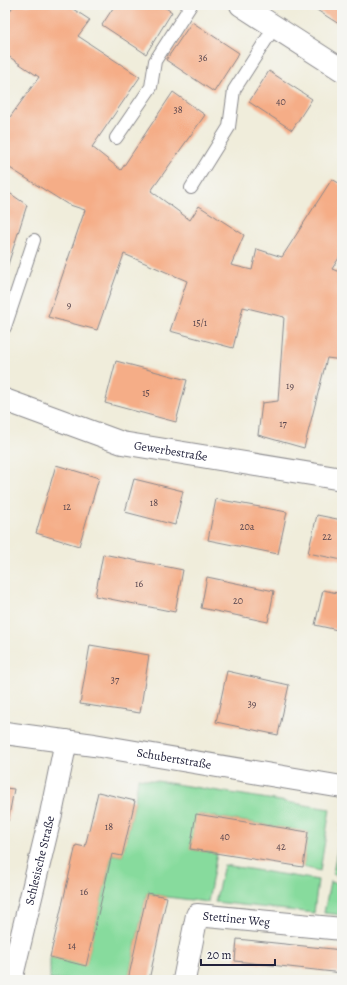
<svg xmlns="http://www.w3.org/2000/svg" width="347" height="985" font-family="Alegreya,serif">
<rect width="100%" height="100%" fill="#f6f6f2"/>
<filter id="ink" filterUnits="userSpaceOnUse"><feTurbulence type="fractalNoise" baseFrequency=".025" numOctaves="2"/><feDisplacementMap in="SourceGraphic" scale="8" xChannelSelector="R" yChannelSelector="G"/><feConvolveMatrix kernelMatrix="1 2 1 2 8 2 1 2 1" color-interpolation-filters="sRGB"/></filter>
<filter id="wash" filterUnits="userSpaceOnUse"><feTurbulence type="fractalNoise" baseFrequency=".012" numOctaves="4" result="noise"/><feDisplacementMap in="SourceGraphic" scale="16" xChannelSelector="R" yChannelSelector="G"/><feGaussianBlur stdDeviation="0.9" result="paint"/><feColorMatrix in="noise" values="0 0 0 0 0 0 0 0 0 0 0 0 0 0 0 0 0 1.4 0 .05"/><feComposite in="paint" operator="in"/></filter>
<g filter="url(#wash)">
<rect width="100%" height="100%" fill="#f0eddb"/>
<path fill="#87db9d" stroke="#547e6c" d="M138 778 330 809 320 871 303 867 308 832 197 814 190 849 217 853 208 902 167 897 147 893 128 980H50V957L86 965 112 854 122 856 135 801Z
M342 820V877L333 874Z
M224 865 318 880 314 913 215 902Z
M330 882 342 884V915L324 913Z"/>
<g id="blocks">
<path fill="#f5ad87" d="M14 5H76L73 9 90 20 78 36 140 77 92 147 121 170 173 92 205 115 151 191 190 220 199 206 244 235 231 265 252 270 257 249 282 257 332 179 342 185V253L332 269 342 273V360L327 358 304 448 258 435 262 403 278 401 284 317 243 307 233 348 170 331 187 281 124 254 97 330 48 317 85 210 67 204 5 165V124L39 77 5 54V18Z
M115 5H161L172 12 146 54 102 25Z
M309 5H342V26Z
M192 22 239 53 214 92 166 60Z
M269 71 312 99 292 130 249 102Z
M5 190 27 205 5 274Z
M116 361 187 380 176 422 105 403Z
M56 465 99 478 79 546 36 533Z
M134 479 183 491 175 525 125 512Z
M216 499 287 512 278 554 208 540Z
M317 515 342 520V560L308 553Z
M103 554 183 570 175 612 95 596Z
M207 577 274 591 268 622 201 608Z
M323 590 342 594V631L315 625Z
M90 645 149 655 140 713 80 704Z
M227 671 289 685 278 735 216 722Z
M5 788 14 789 8 821 5 820Z
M98 792 135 801 122 856 112 854 86 966 50 957 76 845 85 847Z
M196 814 308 832 303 867 190 849Z
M147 893 167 897 149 980H128Z
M237 939 342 950V973L235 961Z"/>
</g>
</g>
<g filter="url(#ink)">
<use href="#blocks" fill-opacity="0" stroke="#89888b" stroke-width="1"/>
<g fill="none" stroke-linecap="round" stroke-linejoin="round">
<g stroke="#89888b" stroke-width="14">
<path id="lane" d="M116 138 151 87 155 61 191 5
M191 188 229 127 234 90 275 26
M5 327 34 240"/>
</g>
<g stroke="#89888b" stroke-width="24">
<g id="street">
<path d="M241 5 342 70"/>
<path id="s1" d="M5 400 122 443 342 479"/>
<path id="s2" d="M5 733 94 745 342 787"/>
<path id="s3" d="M11 980 51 814 66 741"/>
<path id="s4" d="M184 980 197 915 342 929"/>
</g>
</g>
<use href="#lane" stroke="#fff" stroke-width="12"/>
<use href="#street" stroke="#fff" stroke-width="22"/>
</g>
</g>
<g text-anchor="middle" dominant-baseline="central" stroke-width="4" stroke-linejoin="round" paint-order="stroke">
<g font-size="10" fill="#57454e">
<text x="203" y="57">36</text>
<text x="281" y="101">40</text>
<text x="178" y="109">38</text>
<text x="69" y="304">9</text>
<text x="200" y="322">15/1</text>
<text x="290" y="385">19</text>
<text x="146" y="392">15</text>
<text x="283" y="423">17</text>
<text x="154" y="502">18</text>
<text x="67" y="506">12</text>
<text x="247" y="526">20a</text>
<text x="327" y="536">22</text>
<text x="139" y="583">16</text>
<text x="238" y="600">20</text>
<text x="115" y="679">37</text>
<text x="252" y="703">39</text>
<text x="109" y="826">18</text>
<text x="225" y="836">40</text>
<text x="281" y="846">42</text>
<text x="84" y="891">16</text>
<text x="72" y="945">14</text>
</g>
<g font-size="12" fill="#22223b" stroke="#f6f6f2">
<text stroke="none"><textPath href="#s1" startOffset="174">Gewerbestraße</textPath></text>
<text stroke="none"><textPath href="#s2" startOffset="171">Schubertstraße</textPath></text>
<text stroke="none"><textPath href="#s3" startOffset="123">Schlesische Straße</textPath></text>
<text stroke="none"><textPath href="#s4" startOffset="106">Stettiner Weg</textPath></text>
</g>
</g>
<rect width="347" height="985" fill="none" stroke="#f6f6f2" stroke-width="20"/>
<path d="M201 959v6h74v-6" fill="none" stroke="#22223b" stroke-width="2"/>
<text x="207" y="959" font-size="12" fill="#22223b" stroke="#f6f6f2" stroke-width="3" paint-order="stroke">20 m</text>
</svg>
